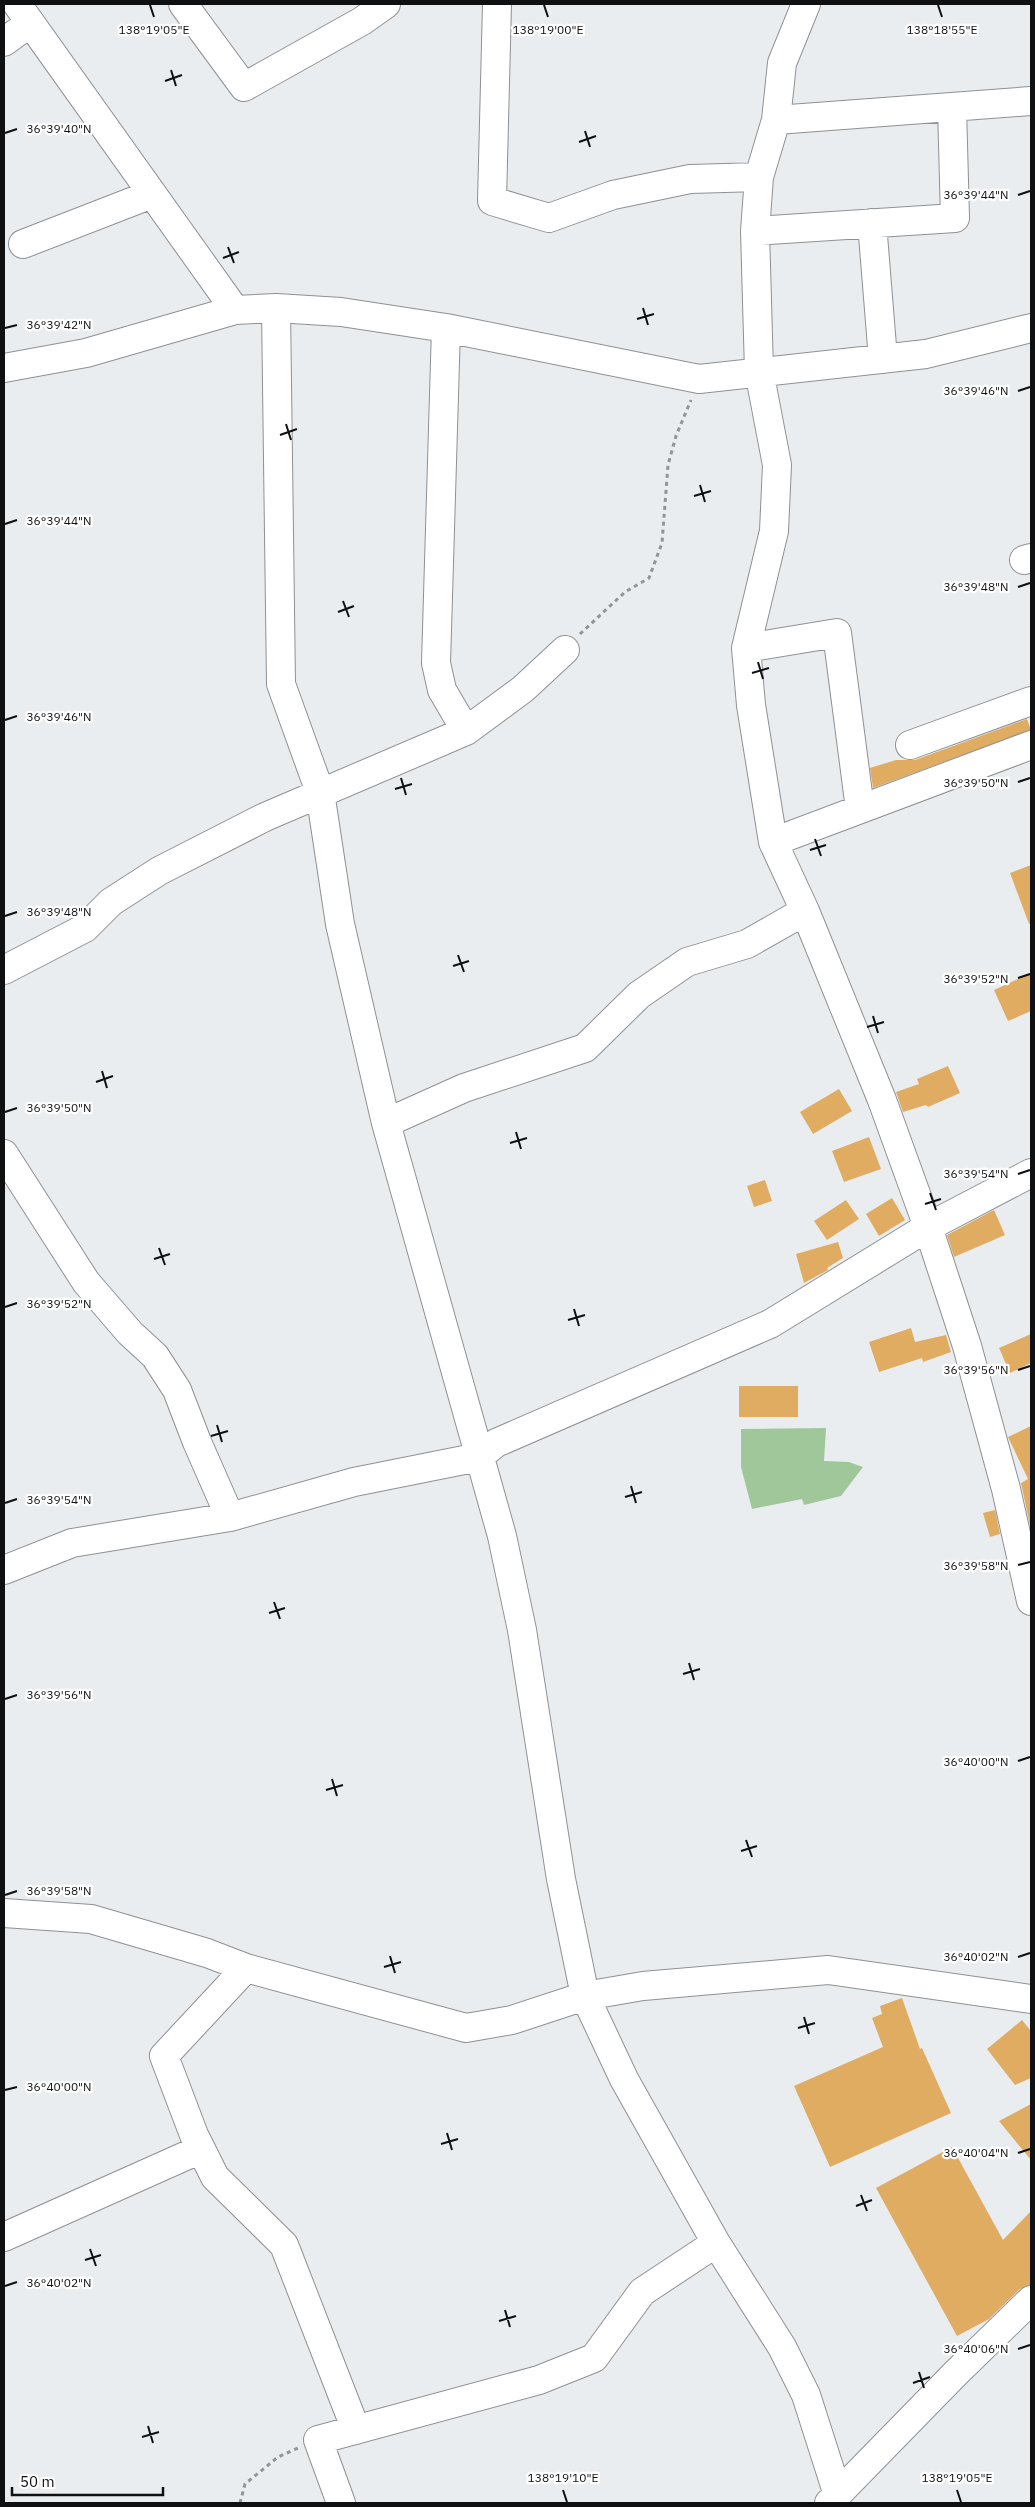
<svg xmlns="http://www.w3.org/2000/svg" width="1035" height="2507" font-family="'IBM Plex Sans',sans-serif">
<rect width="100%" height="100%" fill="#eaedf0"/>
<path fill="#9fc79a" d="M826 1428 824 1461 849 1462 863 1467 841 1496 804 1505 802 1499 752 1509 741 1467V1429Z"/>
<path fill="#dfac62" d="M1027 719 1031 730 873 788 870 768 896 760H915Z
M1031 865V923L1029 924 1010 873Z
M1031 973V1011L1008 1021 994 990Z
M948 1066 960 1093 928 1107 926 1105 903 1112 896 1092 919 1084 917 1079Z
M839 1089 852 1111 813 1134 800 1112Z
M869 1137 881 1169 844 1182 832 1151Z
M765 1180 772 1201 754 1207 747 1186Z
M892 1198 905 1220 879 1236 866 1214Z
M846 1200 859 1219 827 1240 814 1221Z
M994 1210 1005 1235 954 1257 947 1235Z
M838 1242 843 1258 827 1268 828 1270 804 1283 796 1254Z
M911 1328 915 1342 946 1335 951 1352 923 1362 922 1358 879 1372 869 1342Z
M1031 1334V1363L1010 1373 999 1348Z
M739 1386H798V1417H739Z
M1031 1426V1530L1021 1483 1028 1479 1008 1437Z
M995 1510 1000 1534 990 1537 983 1513Z
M902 1998 920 2049 922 2048 951 2113 830 2167 794 2086 883 2047 872 2018 882 2014 880 2006Z
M1022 2020 1031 2031V2078L1015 2085 987 2049Z
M1031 2104V2160L999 2121Z
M952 2147 1003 2240 1031 2211V2285L1020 2289 989 2319 957 2336 876 2188Z"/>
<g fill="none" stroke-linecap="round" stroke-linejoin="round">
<g stroke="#8e9194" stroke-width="30">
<path id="minor" d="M17 4 235 310
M183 4 244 87 362 21 386 4
M497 4 492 201 549 218 613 195 690 179 759 177
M4 42 30 23
M1031 101 776 120 759 177 755 231 759 371 777 465 774 531 746 648 751 705 773 842 805 911 882 1100 928 1227 967 1346 1006 1489 1031 1601
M776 120 782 63 806 4
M872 223 883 359
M755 231 955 218 952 107
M23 244 152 194
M276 308 281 684 320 792 340 924 386 1123 502 1536 522 1630 561 1879 585 1996 624 2079 716 2243 782 2347 806 2395 837 2492 834 2503
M446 328 436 663 442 690 466 731
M4 368 86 353 235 310 276 308 341 312 446 328 699 379 926 354 1031 328
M1024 560 1031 558
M746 648 837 633 860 809
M910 745 1031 701
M773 842 1031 745
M4 970 85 928 111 902 159 871 265 817 466 731 523 689 565 650
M386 1123 464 1088 585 1048 639 995 687 962 747 944 805 911
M4 1154 86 1282 130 1333 155 1356 177 1390 197 1442 230 1517
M4 1570 72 1543 230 1517 354 1482 479 1457 496 1443 770 1324 928 1227 1031 1173
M4 1913 91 1919 207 1953 246 1968 466 2028 512 2020 585 1996 643 1986 828 1970 1031 1999
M246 1968 164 2056 194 2135 215 2177 284 2245 356 2430
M4 2237 201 2149
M341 2503 318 2440 539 2380 594 2358 642 2292 716 2243
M829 2503 956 2373 1031 2300"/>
</g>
<path stroke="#929496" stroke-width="3" stroke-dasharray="4 4" stroke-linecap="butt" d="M580 634 625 592 649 578 662 543 668 465 676 436 691 400
M240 2503 245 2484 278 2457 298 2448"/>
<use href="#minor" stroke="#fff" stroke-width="28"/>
</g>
<path fill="none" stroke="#0f1011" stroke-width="2" d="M150 5 154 17M544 5 548 17M938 5 942 17M171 70 176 86M165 81 182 75M585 131 590 147M5 133 17 129M579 142 596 136M1018 195 1030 191M228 247 234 263M223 258 239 252M643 308 648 325M637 319 654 314M5 328 17 325M1018 391 1030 387M286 424 291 440M280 435 297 429M700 485 705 502M694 496 711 491M5 524 17 520M1018 587 1030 583M343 601 349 617M338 612 354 606M758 662 763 679M752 673 769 668M5 720 17 716M401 778 406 795M1018 782 1030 778M395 789 412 784M815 839 821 856M810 850 826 845M5 916 17 912M458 955 464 972M453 966 469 961M1018 978 1030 974M873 1016 878 1033M867 1027 884 1022M102 1071 107 1088M96 1082 113 1076M5 1112 17 1108M516 1132 521 1149M510 1143 527 1138M1018 1174 1030 1170M930 1193 936 1210M925 1204 941 1199M159 1248 165 1265M154 1259 170 1254M5 1307 17 1303M574 1309 579 1326M568 1320 585 1315M1018 1370 1030 1366M217 1425 222 1442M211 1436 228 1431M631 1486 636 1503M625 1497 642 1492M5 1503 17 1499M1018 1565 1030 1562M274 1602 280 1619M269 1613 285 1608M689 1663 694 1680M683 1674 700 1669M5 1699 17 1695M1018 1761 1030 1757M332 1779 337 1796M326 1790 343 1785M746 1840 752 1857M741 1851 757 1846M5 1895 17 1891M390 1956 395 1973M1018 1957 1030 1953M384 1967 401 1962M804 2017 809 2034M798 2028 815 2023M5 2090 17 2087M447 2133 452 2150M441 2144 458 2139M1018 2153 1030 2149M861 2195 867 2211M856 2206 872 2200M90 2249 96 2266M85 2260 101 2255M5 2286 17 2282M505 2310 510 2327M499 2321 516 2316M1018 2349 1030 2345M919 2372 924 2388M913 2383 930 2377M148 2426 153 2443M142 2437 159 2432M563 2490 567 2502M957 2490 961 2502"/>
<g font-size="12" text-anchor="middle" fill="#0f1011" stroke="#fff" stroke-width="4.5" stroke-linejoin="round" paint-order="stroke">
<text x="154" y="34">138°19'05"E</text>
<text x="548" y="34">138°19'00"E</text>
<text x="942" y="34">138°18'55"E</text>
<text x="59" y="133">36°39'40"N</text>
<text x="976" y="199">36°39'44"N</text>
<text x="59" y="329">36°39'42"N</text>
<text x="976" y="395">36°39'46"N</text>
<text x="59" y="525">36°39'44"N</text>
<text x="976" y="591">36°39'48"N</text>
<text x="59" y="721">36°39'46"N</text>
<text x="976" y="787">36°39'50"N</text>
<text x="59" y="916">36°39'48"N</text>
<text x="976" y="983">36°39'52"N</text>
<text x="59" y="1112">36°39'50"N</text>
<text x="976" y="1178">36°39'54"N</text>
<text x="59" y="1308">36°39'52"N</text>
<text x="976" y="1374">36°39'56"N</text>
<text x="59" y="1504">36°39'54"N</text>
<text x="976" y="1570">36°39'58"N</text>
<text x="59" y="1699">36°39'56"N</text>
<text x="976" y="1766">36°40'00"N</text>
<text x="59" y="1895">36°39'58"N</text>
<text x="976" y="1961">36°40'02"N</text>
<text x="59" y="2091">36°40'00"N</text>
<text x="976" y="2157">36°40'04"N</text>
<text x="59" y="2287">36°40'02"N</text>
<text x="976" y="2353">36°40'06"N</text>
<text x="563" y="2482">138°19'10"E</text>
<text x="957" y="2482">138°19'05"E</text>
</g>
<rect width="1035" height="2507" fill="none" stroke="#0f1011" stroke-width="10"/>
<path d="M12 2487v8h151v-8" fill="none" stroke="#0f1011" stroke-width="2.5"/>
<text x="20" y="2487" font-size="15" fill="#0f1011" stroke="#ffffff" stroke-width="4" paint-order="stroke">50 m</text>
</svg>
